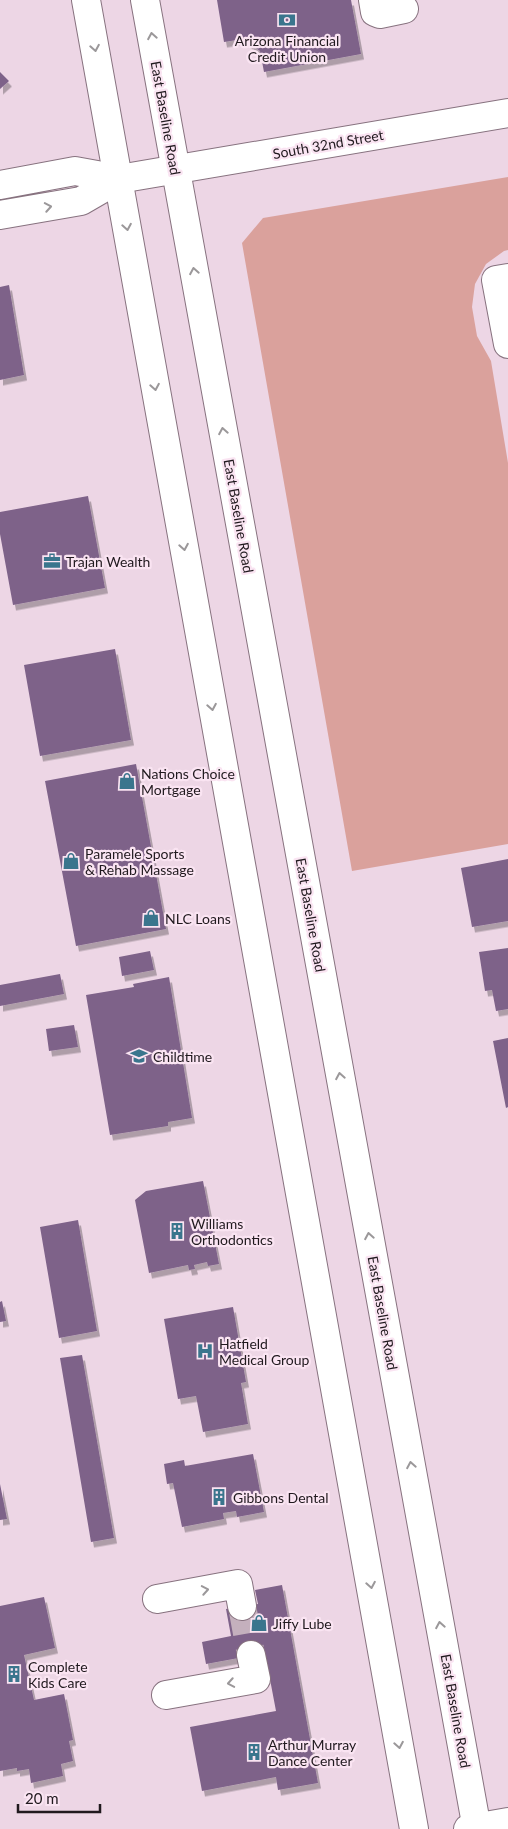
<svg xmlns="http://www.w3.org/2000/svg" width="508" height="1829" font-family="Lato,sans-serif">
<defs>
<filter id="shadow"><feDropShadow dx="3" dy="5.5" stdDeviation="0" flood-color="#0004"/></filter>
</defs>
<rect width="100%" height="100%" fill="#edd6e5"/>
<path fill="#daa19c" d="M508 177V250L504 251 486 264 475 284 472 307 477 336 491 361 508 463V844L352 871 242 243 263 218Z"/>
<path fill="#7e6289" filter="url(#shadow)" d="M217 0H351L361 54 264 72 260 51 243 39 224 42Z
M0 72 9 81 0 89Z
M9 285 24 375 0 380V287Z
M88 496 105 588 13 605 0 534V512Z
M115 649 131 740 40 756 24 665Z
M136 764 166 929 76 946 45 781Z
M508 859V921L472 927 461 868Z
M508 948V1009L496 1011 492 990 485 991 479 952Z
M150 951 154 970 122 976 119 957Z
M60 974 64 994 0 1006V985Z
M169 977 192 1118 168 1122V1126L110 1135 86 995 134 987 133 984Z
M74 1025 78 1047 49 1051 46 1029Z
M508 1038V1107L506 1108 493 1041Z
M203 1181 219 1264 208 1266 207 1262 194 1265 195 1269 189 1270 188 1265 149 1273 135 1200 146 1191Z
M78 1220 97 1331 59 1338 40 1227Z
M2 1301 6 1321 0 1322V1302Z
M233 1307 246 1382 241 1383 248 1424 203 1432 196 1396 178 1399 164 1319Z
M82 1355 114 1538 91 1542 60 1358Z
M253 1454 264 1512 237 1517 236 1511 223 1513 224 1519 182 1527 173 1483 167 1484 164 1464 184 1460 185 1466Z
M0 1484 7 1519 0 1520Z
M282 1585 318 1783 278 1790 276 1777 202 1791 190 1727 276 1711 265 1653 206 1664 202 1642 231 1636 226 1609 258 1604 255 1590Z
M44 1597 55 1648 24 1655 34 1700 64 1694 73 1740 69 1741 73 1761 61 1764 63 1776 31 1783 29 1769 17 1771V1768L0 1771V1606Z"/>
<g fill="none" stroke-linecap="round" stroke-linejoin="round">
<path stroke="#c4b0bd" stroke-width="28" stroke-dasharray="28 14" stroke-linecap="butt" d="M242 1606 251 1655"/>
<g stroke="#87727f" stroke-width="30">
<path id="minor" d="M373 0 375 12 380 14 404 9
M0 185 75 171 119 179 508 113
M0 215 81 201 119 179
M508 278 496 280 508 344
M157 1599 238 1584 242 1606
M166 1695 256 1679 251 1655
M468 1829 508 1822"/>
</g>
<g stroke="#87727f" stroke-width="30">
<path id="major" d="M86 0 414 1829
M145 0 477 1829"/>
</g>
<use href="#minor" stroke="#fff" stroke-width="28"/>
<use href="#major" stroke="#fff" stroke-width="28"/>
</g>
<defs><path id="oneway-chevron" d="M-2-3.5L2.5 0L-2 3.5" fill="none" stroke-width="1.6" stroke-linecap="round" stroke-linejoin="round" transform="scale(1.25)"/></defs>
<g stroke="#9b989a">
<use href="#oneway-chevron" transform="translate(152 36) rotate(-100)"/>
<use href="#oneway-chevron" transform="translate(95 48) rotate(80)"/>
<use href="#oneway-chevron" transform="translate(48 207) rotate(-10)"/>
<use href="#oneway-chevron" transform="translate(127 227) rotate(80)"/>
<use href="#oneway-chevron" transform="translate(194 271) rotate(-100)"/>
<use href="#oneway-chevron" transform="translate(155 387) rotate(80)"/>
<use href="#oneway-chevron" transform="translate(223 431) rotate(-100)"/>
<use href="#oneway-chevron" transform="translate(184 547) rotate(80)"/>
<use href="#oneway-chevron" transform="translate(212 707) rotate(80)"/>
<use href="#oneway-chevron" transform="translate(340 1076) rotate(-100)"/>
<use href="#oneway-chevron" transform="translate(369 1236) rotate(-100)"/>
<use href="#oneway-chevron" transform="translate(411 1465) rotate(-100)"/>
<use href="#oneway-chevron" transform="translate(371 1585) rotate(80)"/>
<use href="#oneway-chevron" transform="translate(205 1590) rotate(-10)"/>
<use href="#oneway-chevron" transform="translate(440 1625) rotate(-100)"/>
<use href="#oneway-chevron" transform="translate(231 1683) rotate(170)"/>
<use href="#oneway-chevron" transform="translate(399 1745) rotate(80)"/>
</g>
<defs>
<g id="bank-bare" transform="scale(1.35)"><path d="M-6-4H6V4H-6ZM0-2.3a2.3 2.3 0 1 0 0 4.6a2.3 2.3 0 1 0 0-4.6Z" fill="#3a758d" stroke="#fae4f2" stroke-width="2.5" paint-order="stroke"/></g>
<g id="office-bare" transform="scale(1.35)"><path d="M-6-3h4V-5.5h4V-3h4V5H-6ZM-1-4.5V-3h2v-1.5ZM-6 0V1H6V0Z" fill="#3a758d" stroke="#fae4f2" stroke-width="2.5" paint-order="stroke"/></g>
<g id="shop-bare" transform="scale(1.35)"><path d="M-5-2.5h2.3a2.7 3.5 0 0 1 5.4 0H5L5.5 6h-11ZM-1.5-2.5h3a1.5 2.3 0 0 0-3 0Z" fill="#3a758d" stroke="#fae4f2" stroke-width="2.5" paint-order="stroke"/></g>
<g id="school-bare" transform="scale(1.35)"><path d="M0-5L7-2L0 1L-7-2ZM-4 1L0 2.5L4 1V4Q0 6-4 4Z" fill="#3a758d" stroke="#fae4f2" stroke-width="2.5" paint-order="stroke"/></g>
<g id="building-bare" transform="scale(1.35)"><path d="M-4-6H4V6H1V3H-1V6H-4ZM-2.5-4.3h1.7v1.8h-1.7ZM.8-4.3h1.7v1.8H.8ZM-2.5-1h1.7V.8h-1.7ZM.8-1h1.7V.8H.8Z" fill="#3a758d" stroke="#fae4f2" stroke-width="2.5" paint-order="stroke"/></g>
<g id="hospital-bare" transform="scale(1.35)"><path d="M-5-5h3v3.5h4V-5h3V5h-3V1.5h-4V5h-3Z" fill="#3a758d" stroke="#fae4f2" stroke-width="2.5" paint-order="stroke"/></g>
</defs>
<g fill-rule="evenodd">
<use href="#bank-bare" x="287" y="20"/>
<use href="#office-bare" x="52" y="561"/>
<use href="#shop-bare" x="127" y="781"/>
<use href="#shop-bare" x="71" y="861"/>
<use href="#shop-bare" x="151" y="918"/>
<use href="#school-bare" x="139" y="1056"/>
<use href="#building-bare" x="177" y="1231"/>
<use href="#hospital-bare" x="205" y="1351"/>
<use href="#building-bare" x="219" y="1497"/>
<use href="#shop-bare" x="259" y="1623"/>
<use href="#building-bare" x="14" y="1674"/>
<use href="#building-bare" x="254" y="1752"/>
</g>
<g text-anchor="middle" dominant-baseline="central" stroke-width="4.5" stroke-linejoin="round" paint-order="stroke">
<g font-size="14" fill="#20191e" stroke="#fae4f2" text-anchor="start">
<text x="287" y="40" text-anchor="middle">Arizona Financial<tspan x="287" dy="16">Credit Union</tspan></text>
<text x="66" y="561">Trajan Wealth</text>
<text x="141" y="773">Nations Choice<tspan x="141" dy="16">Mortgage</tspan></text>
<text x="85" y="853">Paramele Sports<tspan x="85" dy="16">&amp; Rehab Massage</tspan></text>
<text x="165" y="918">NLC Loans</text>
<text x="153" y="1056">Childtime</text>
<text x="191" y="1223">Williams<tspan x="191" dy="16">Orthodontics</tspan></text>
<text x="219" y="1343">Hatfield<tspan x="219" dy="16">Medical Group</tspan></text>
<text x="233" y="1497">Gibbons Dental</text>
<text x="273" y="1623">Jiffy Lube</text>
<text x="28" y="1666">Complete<tspan x="28" dy="16">Kids Care</tspan></text>
<text x="268" y="1744">Arthur Murray<tspan x="268" dy="16">Dance Center</tspan></text>
</g>
<g font-size="14" fill="#20191e" stroke="#fae4f2">
<text transform="translate(166 118) rotate(80)">East Baseline Road</text>
<text transform="translate(328 144) rotate(-10)">South 32nd Street</text>
<text transform="translate(239 516) rotate(80)">East Baseline Road</text>
<text transform="translate(311 915) rotate(80)">East Baseline Road</text>
<text transform="translate(383 1313) rotate(80)">East Baseline Road</text>
<text transform="translate(456 1711) rotate(80)">East Baseline Road</text>
</g>
</g>
<path d="M18 1804v8h82v-8" fill="none" stroke="#20191e" stroke-width="2.5"/>
<text x="25" y="1804" font-size="15" fill="#20191e" stroke="#fae4f2" stroke-width="4" paint-order="stroke">20 m</text>
</svg>
